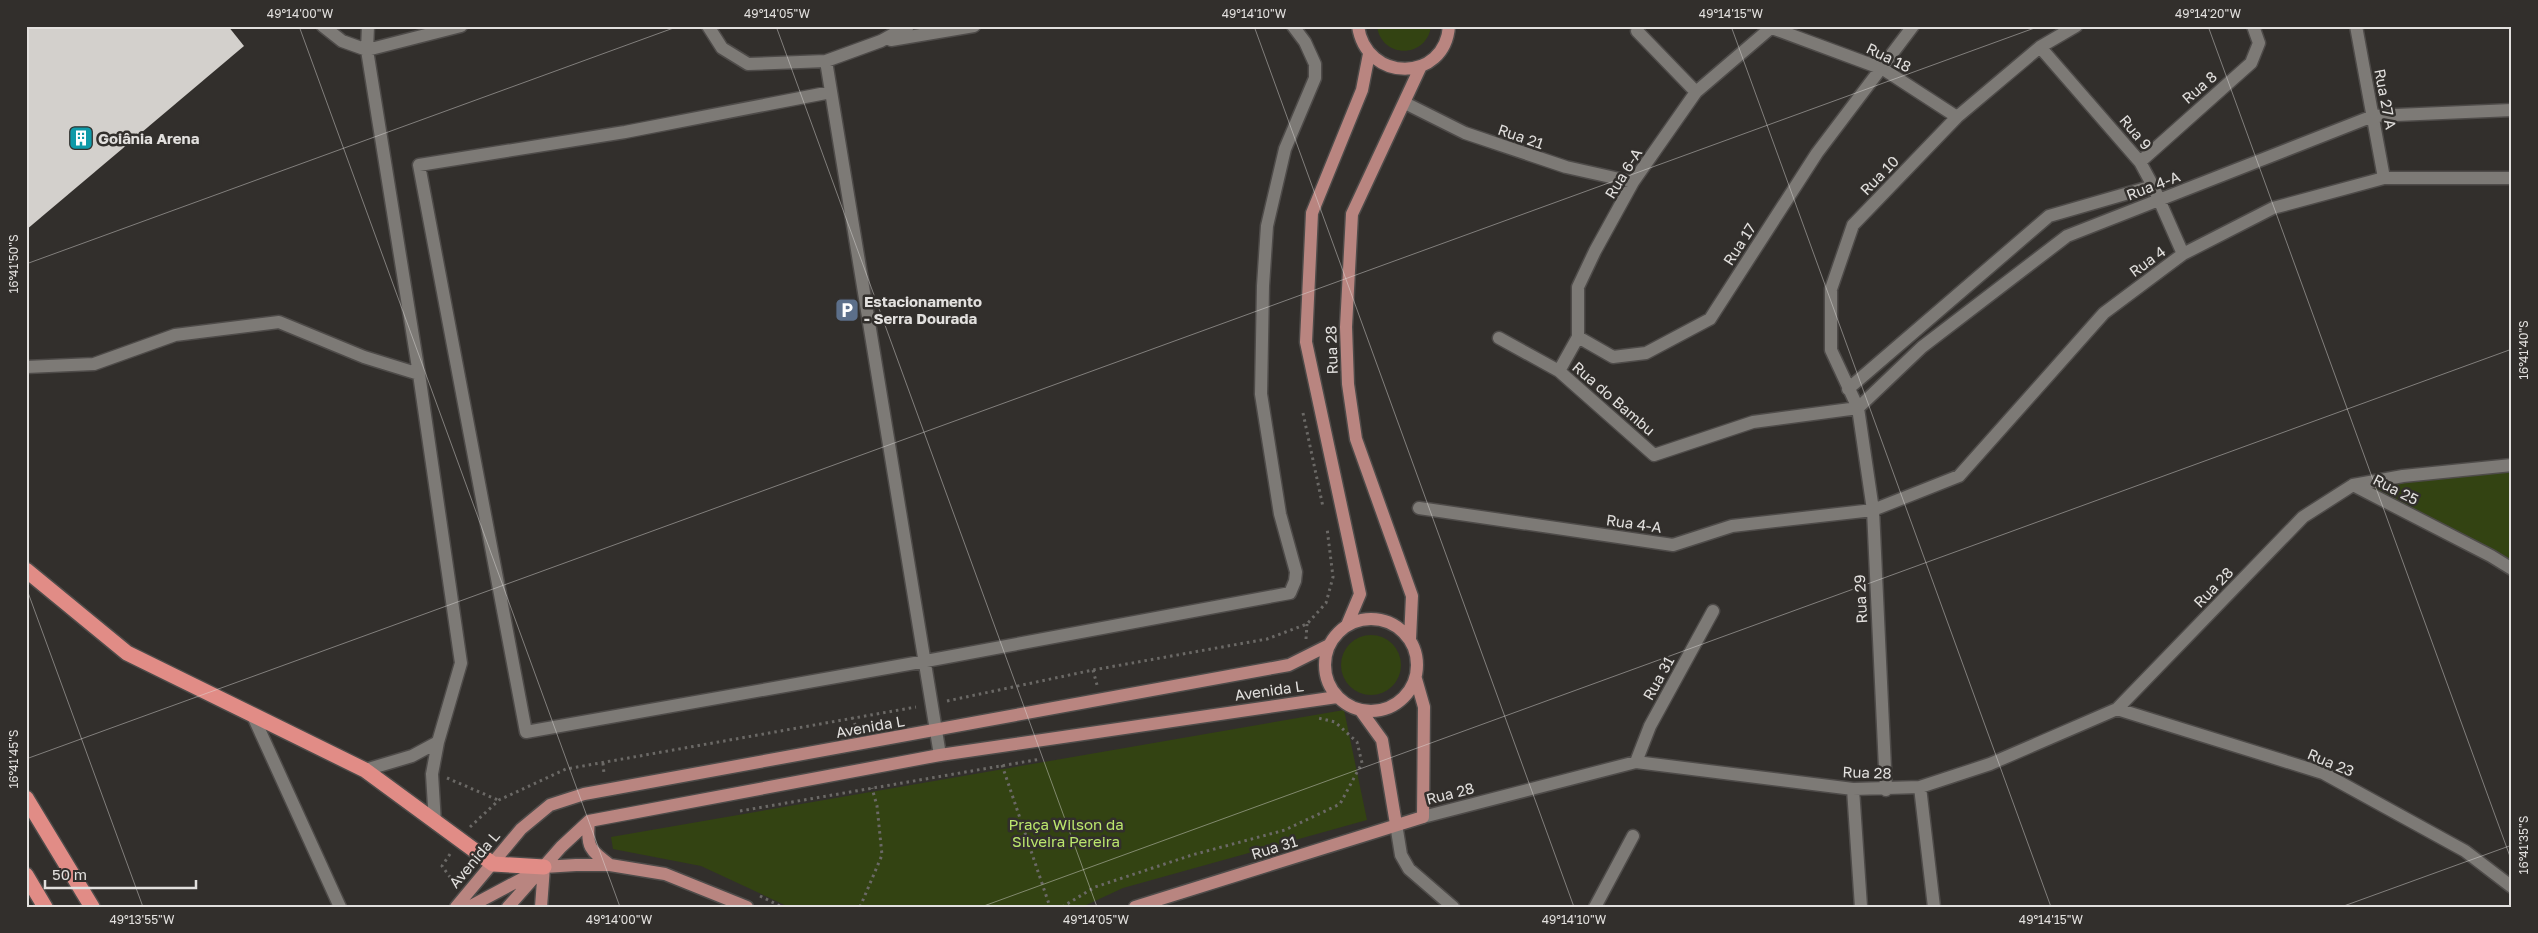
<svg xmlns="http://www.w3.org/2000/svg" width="2538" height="933" font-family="'Golos Text',sans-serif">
<rect width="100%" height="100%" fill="#322f2c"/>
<path fill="#334312" d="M1377 26H1431C1427 59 1381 59 1377 26Z
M2512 466V571L2353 485Z
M1341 665a30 30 0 1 1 60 0a30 30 0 1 1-60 0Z
M1344 710 1367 820 1123 888 1082 907H789L701 866 613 849 611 837Z"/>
<path fill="#d3d0cc" d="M26 26H228L244 46 26 230Z"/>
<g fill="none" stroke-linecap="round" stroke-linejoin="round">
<g stroke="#4e4b49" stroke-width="15">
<path id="minor" d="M323 26 342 41 367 50 461 26
M368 26 367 50 419 374 461 663 438 742 432 774 435 823
M708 26 722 48 748 64 826 61 881 41 908 26
M2356 26 2384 178
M1772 28 1883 69 1957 117
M1637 31 1696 92
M891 40 974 26
M2040 47 2140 162 2153 186 2183 254
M826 61 940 755
M831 92 625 132 419 165 526 732 926 661 1290 593 1295 581 1296 572 1280 514 1261 394 1263 286 1267 226 1285 149 1315 78V64L1305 42 1293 26
M1405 103 1465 133 1566 167 1633 182
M2140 162 2251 63 2259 43 2253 26
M1578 337 1613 357 1646 353 1710 319 1817 153 1913 26
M1499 338 1559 371 1654 455 1753 422 1858 408
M26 367 94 364 175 335 279 322 364 357 419 374
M1559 371 1578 337V287L1595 251 1633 182 1696 92 1773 26
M1848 389 2049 216 2153 186
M1858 408 1922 347 2067 236 2373 116 2512 110
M2353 485 2491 556 2512 569
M1419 508 1673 545 1732 526 1873 510 1959 476 2104 313 2183 254 2273 208 2384 178H2512
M2117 709 2323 773 2465 851 2512 887
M253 716 340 907
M1636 762 1650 726 1713 611
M365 770 412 756 438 742
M1920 787 1934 907
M1853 789 1861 907
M1886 790 1873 510 1858 408 1831 350V289L1853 225 1957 117 2040 47 2076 26
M1423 817 1636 762 1853 789 1920 787 1990 764 2117 709 2303 517 2353 485 2403 476 2512 465
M1396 824 1401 855 1409 869 1453 907
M1595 907 1633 836"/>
</g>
<g stroke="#4e4b49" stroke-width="15">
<path id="major" d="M1358 26C1366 83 1445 83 1449 26
M1325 665a46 46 0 1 1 92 0a46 46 0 1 1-92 0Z
M1347 625 1360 594 1306 342 1312 213 1362 90 1369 54
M1410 639 1412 596 1356 439 1348 384 1346 327 1352 214 1421 66
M1361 711 1382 740 1396 824
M589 821C586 847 590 850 610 865
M456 907 521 829 550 805 584 794 1289 665 1329 645
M469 907 544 867 576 865H610L665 874 747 907
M508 907 561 847 589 821 940 755 1337 697
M541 907 544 867
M1135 907 1423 817 1424 707 1416 679"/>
</g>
<g stroke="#4e4b49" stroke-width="18">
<path id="highway" d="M26 570 127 653 365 770 493 864 544 867
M26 798 92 907
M26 875 45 907"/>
</g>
<path stroke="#6b6966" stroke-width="3" stroke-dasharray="2.5 4" stroke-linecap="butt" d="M1303 413 1323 507
M1306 639 1307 624
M1093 670 1097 685
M947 701 1093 670 1267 639 1307 624 1326 603 1333 577 1327 528
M852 717 857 729
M603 763 604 774
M1002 765 1050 907
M447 778 498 800
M740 811 1041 759
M470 827 499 800 566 769 916 707
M450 854 442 866 455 884
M760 896 782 907
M860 907 882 855 877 806 872 788
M1062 907 1095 887 1192 855 1285 830 1340 804 1362 763 1357 742 1335 722 1318 718"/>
<use href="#minor" stroke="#7d7a76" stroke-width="12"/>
<use href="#major" stroke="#b98580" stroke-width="12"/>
<use href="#highway" stroke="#e18c86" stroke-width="15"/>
</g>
<path fill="none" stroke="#e2e0de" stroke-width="1" stroke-opacity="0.45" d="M299 26 620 907M776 26 1097 907M1254 26 1574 907M1731 26 2051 907M2208 26 2512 862M26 264 679 26M26 587 143 907M26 759 2040 26M981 907 2512 349M2341 907 2512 845"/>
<defs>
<g id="building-square" transform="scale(1.25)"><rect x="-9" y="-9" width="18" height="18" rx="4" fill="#0f9aa8" stroke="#322f2c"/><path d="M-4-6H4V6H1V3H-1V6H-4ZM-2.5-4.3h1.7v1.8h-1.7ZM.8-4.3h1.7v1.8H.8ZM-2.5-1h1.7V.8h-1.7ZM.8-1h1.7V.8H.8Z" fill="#fff"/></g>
<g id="parking-square" transform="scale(1.25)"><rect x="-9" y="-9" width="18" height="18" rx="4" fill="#5c6f8a" stroke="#322f2c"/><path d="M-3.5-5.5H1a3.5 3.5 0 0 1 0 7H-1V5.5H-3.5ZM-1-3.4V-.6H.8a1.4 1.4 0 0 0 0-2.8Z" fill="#fff"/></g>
</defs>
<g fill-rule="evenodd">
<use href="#building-square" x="81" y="138"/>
<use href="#parking-square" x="847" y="310"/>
</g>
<g text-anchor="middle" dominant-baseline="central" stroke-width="5" stroke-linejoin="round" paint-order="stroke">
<g font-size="15" fill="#e2e0de" stroke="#322f2c">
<text transform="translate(1889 57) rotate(26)">Rua 18</text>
<text transform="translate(2199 87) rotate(-41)">Rua 8</text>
<text transform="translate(2386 99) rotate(79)">Rua 27 A</text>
<text transform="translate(2136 132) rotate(50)">Rua 9</text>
<text transform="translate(1521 136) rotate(19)">Rua 21</text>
<text transform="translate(1623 173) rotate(-58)">Rua 6-A</text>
<text transform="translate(1879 175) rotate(-46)">Rua 10</text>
<text transform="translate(2153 185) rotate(-21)">Rua 4-A</text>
<text transform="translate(1739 244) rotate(-57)">Rua 17</text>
<text transform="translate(2147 261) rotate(-36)">Rua 4</text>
<text transform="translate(1331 350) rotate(-92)">Rua 28</text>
<text transform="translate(1614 398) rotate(41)">Rua do Bambu</text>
<text transform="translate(2396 489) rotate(27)">Rua 25</text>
<text transform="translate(1634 523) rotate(8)">Rua 4-A</text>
<text transform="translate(2213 587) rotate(-46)">Rua 28</text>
<text transform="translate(1860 599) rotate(-93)">Rua 29</text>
<text transform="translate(1658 678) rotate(-61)">Rua 31</text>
<text transform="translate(1269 690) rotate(-8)">Avenida L</text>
<text transform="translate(870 726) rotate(-10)">Avenida L</text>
<text transform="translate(2331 762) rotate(23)">Rua 23</text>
<text transform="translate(1867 772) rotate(2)">Rua 28</text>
<text transform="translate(1450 793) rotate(-14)">Rua 28</text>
<text transform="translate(1274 847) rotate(-17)">Rua 31</text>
<text transform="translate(474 859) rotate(-50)">Avenida L</text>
</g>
<g font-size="15" font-weight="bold" fill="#e2e0de" stroke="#322f2c" text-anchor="start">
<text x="98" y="138">Goiânia Arena</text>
<text x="864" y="301">Estacionamento<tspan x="864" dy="17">- Serra Dourada</tspan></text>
</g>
<g font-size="15" fill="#bbe66d" stroke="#322f2c">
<text x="1066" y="824">Praça Wilson da<tspan x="1066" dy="17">Silveira Pereira</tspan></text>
</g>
</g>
<rect width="2538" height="933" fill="none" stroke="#322f2c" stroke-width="55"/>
<path d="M45 880v8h151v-8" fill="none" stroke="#e2e0de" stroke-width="2.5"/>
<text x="52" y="880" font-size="15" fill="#e2e0de" stroke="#322f2c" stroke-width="4" paint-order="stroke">50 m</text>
<rect x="28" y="28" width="2482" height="878" fill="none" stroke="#e2e0de" stroke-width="2"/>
<g font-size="12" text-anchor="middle" fill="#e2e0de">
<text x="300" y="18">49°14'00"W</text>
<text x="777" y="18">49°14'05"W</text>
<text x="1254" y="18">49°14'10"W</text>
<text x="1731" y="18">49°14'15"W</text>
<text x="2208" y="18">49°14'20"W</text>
<text transform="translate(14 264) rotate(-90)" y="4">16°41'50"S</text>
<text transform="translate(2524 350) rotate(-90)" y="4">16°41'40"S</text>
<text transform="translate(14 759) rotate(-90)" y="4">16°41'45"S</text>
<text transform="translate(2524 845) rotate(-90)" y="4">16°41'35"S</text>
<text x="142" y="924">49°13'55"W</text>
<text x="619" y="924">49°14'00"W</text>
<text x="1096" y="924">49°14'05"W</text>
<text x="1574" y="924">49°14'10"W</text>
<text x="2051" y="924">49°14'15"W</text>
</g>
</svg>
